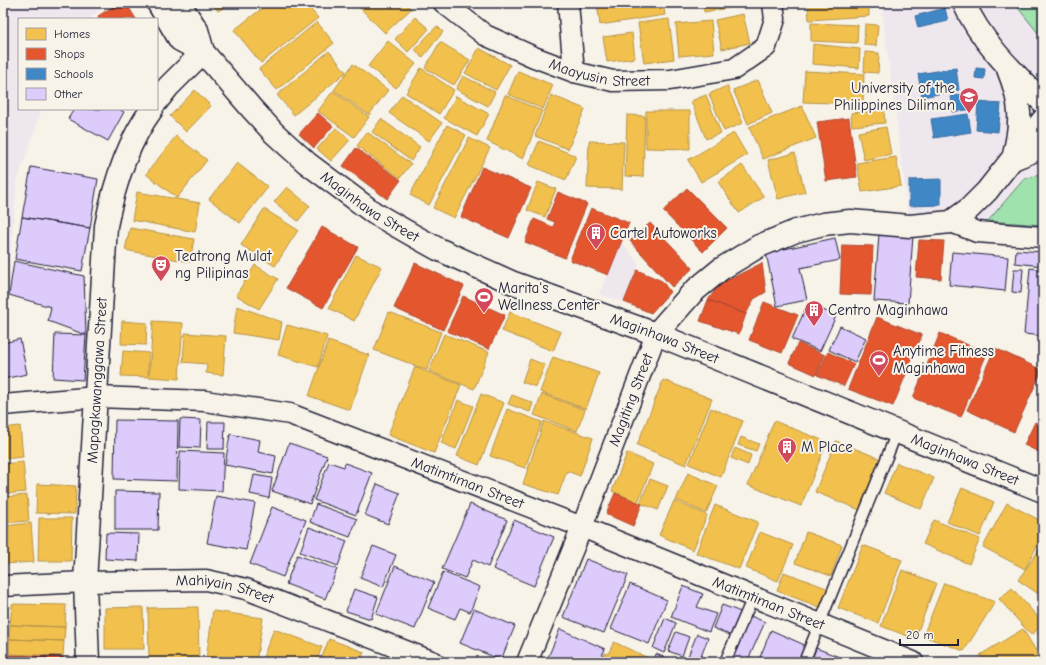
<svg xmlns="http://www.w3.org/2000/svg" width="1046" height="665" font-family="'Comic Neue',sans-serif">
<rect width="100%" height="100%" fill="#f7f3e8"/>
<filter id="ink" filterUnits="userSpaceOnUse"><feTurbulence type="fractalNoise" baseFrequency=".025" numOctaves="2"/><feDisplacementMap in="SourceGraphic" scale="8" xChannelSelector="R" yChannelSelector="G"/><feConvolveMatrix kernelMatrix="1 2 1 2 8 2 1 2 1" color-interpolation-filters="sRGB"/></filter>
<g filter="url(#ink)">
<path fill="#efe7ee" d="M3 3H107L90 19H19V109H42L17 182 5 316H3Z
M881 3H1043V236L910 226Z
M621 241 639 264 624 302 599 294Z"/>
<path fill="#9fe2ad" stroke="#608274" d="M1014 3H1043V39Z
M1043 174V225L988 221 1024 179Z"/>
<path fill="#f2c14e" stroke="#b49148" d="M212 3H231L218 11Z
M269 3H305L318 18 261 63 234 30Z
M361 3H405L411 9 385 33 358 6Z
M597 3H663L665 15 600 25Z
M703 3H753V4L704 12Z
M808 3H869V16L809 20Z
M743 14 750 43 722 49 715 20Z
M415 17 429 29 408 52 395 39Z
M669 19 674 59 644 63 638 23Z
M711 21 714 53 679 56 676 24Z
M317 22 334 43 277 90 259 69Z
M811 23 858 25 857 43 811 41Z
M865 24 878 25 876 46 864 45Z
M437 26 443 32 422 58 415 49Z
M632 33 635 58 607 62 603 37Z
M388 41 416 64 396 88 368 66Z
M440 42 470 60 454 85 425 68Z
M813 44 860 49 859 68 812 64Z
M479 48 510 65 496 90 465 73Z
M329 51 346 72 294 115 277 95Z
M865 52 879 53 878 73 864 72Z
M353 64 388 90 369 115 334 90Z
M421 68 454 90 439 114 406 93Z
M518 71 553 85 543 109 508 94Z
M805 71 864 74 863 104 803 102Z
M463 76 495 92 488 106 456 89Z
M758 80 772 113 748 124 733 90Z
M727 86 743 123 724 131 709 94Z
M195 90 211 106 186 132 170 116Z
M333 91 369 117 354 137 318 111Z
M402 95 442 123 429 141 389 113Z
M505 95 542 111 523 159 487 141Z
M551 95 585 109 568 149 535 136Z
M706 95 721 133 706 139 691 101Z
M456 96 489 114 477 136 444 118Z
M802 106 816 138 763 159 749 127Z
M884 110 885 123 852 126 851 113Z
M646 111H690V149L646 148Z
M627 115 645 116 643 177 625 176Z
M381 119 420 147 411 161 372 132Z
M447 125 466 135 429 205 410 195Z
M886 127 891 154 864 160 858 132Z
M336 128 350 140 331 161 317 149Z
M367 132 411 164 400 178 357 146Z
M734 133 747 155 701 182 688 160Z
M176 136 207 160 177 198 146 174Z
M469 138 490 148 454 218 433 208Z
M539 141 576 156 566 180 529 165Z
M589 141 624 142 622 189 587 188Z
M795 153 805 192 778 199 768 160Z
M896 157 901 186 862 192 857 163Z
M237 163 268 187 240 223 209 199Z
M742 165 764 197 739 213 718 182Z
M538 182 556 189 545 217 527 210Z
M287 187 310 206 298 221 274 202Z
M137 192 200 203 195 232 132 220Z
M264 209 298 230 275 266 241 245Z
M130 228 194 239 190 262 125 250Z
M356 255 382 267 354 321 329 308Z
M255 265 278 279 259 309 236 295Z
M237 306 282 322 279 340 233 333Z
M389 312 441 332 427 370 374 350Z
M510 312 561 332 553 351 502 331Z
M122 321 147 323 146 345 121 344Z
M153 321 183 323 179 379 149 377Z
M287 325 327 336 318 367 278 355Z
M185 333 226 336 223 375 206 373 207 364 183 362Z
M444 334 489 352 474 389 429 371Z
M328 341 369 355 350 410 309 396Z
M123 351 149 353 148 377 121 376Z
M553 357 599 373 586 409 540 392Z
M530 359 545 365 536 387 522 382Z
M415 367 461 385 434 453 388 435Z
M663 380 712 399 686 465 637 445Z
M481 394 504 403 479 465 457 456Z
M542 394 585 410 577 431 534 415Z
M512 395 533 403 530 412 508 404Z
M458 400 473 406 456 449 441 443Z
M711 408 743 421 721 477 689 464Z
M507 409 542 422 525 468 490 456Z
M544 421 593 438 580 476 567 471 558 495 523 484Z
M774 421 827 442 801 506 748 485Z
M20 426 23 457 3 459V428Z
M741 437 759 444 756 451 738 445Z
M836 441 881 459 860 510 815 492Z
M735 448 751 455 748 465 731 458Z
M627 453 653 464 638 502 612 491Z
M23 462 26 492 3 494V464Z
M897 463 934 478 921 509 884 493Z
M688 473 718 486 706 513 676 500Z
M650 479 668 486 658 510 640 503Z
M37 484 76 486 75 514 36 513Z
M962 488 994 502 980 536 947 522Z
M27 495 29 521 3 523V497Z
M674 501 707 515 693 550 659 535Z
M1007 503 1043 522V535L1025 569 983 547Z
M715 505 758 522 739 569 696 553Z
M39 518H72L71 561H38Z
M934 520 980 539 969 564 923 544Z
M31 523 34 562 3 564V526Z
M760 532 793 545 778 581 746 568Z
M806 532 842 545 831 576 795 563Z
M1043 544V597L1018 580Z
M863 545 902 560 878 623 838 608Z
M902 570 936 583 915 639 881 626Z
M784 572 829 589 822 608 777 591Z
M944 583 995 602 964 651 923 636Z
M1012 588 1043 623V625L1031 635 999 599Z
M12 604 66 605 65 627 10 625Z
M143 607 144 649H105V608Z
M198 607 199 662H149L148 608Z
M213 611 263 618 256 662H228L206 659Z
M10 625 65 627 64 641 9 639Z
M1043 627V640L1037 633Z
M274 629 322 647 316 662H261Z
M1023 629 1039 656 1029 662H984L980 655Z
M9 639 64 641 63 656 9 654Z
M329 639 364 652 360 662H320Z
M614 642 648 658 646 662H601L605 653 608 654Z"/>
<path fill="#e4572e" stroke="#aa4732" d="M119 3H126L136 19H99L98 16Z
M318 113 333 126 314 148 299 134Z
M849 118 857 177 826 181 817 122Z
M356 148 401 180 387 199 343 166Z
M482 167 531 188 509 238 461 217Z
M687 188 727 228 703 252 663 211Z
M558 192 587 204 565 258 525 242 534 219 553 227 555 222 547 219Z
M591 208 629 223 608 275 570 260Z
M650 223 693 268 672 287 630 241Z
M322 227 358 247 323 308 286 288Z
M919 240 944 241 941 279 916 277Z
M842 245 873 246 871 295 840 294Z
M415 263 464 286 443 330 394 308Z
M762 263 766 292 754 299 746 314 708 300 720 284Z
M637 270 662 281 670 292 651 313 624 302Z
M463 296 505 315 489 349 447 331Z
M708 300 746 314 739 334 700 321Z
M764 302 798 315 782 353 749 340Z
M877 317 922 335 893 406 848 389Z
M940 333 987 353 961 417 913 398Z
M798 343 825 355 816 375 789 363Z
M995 348 1042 370 1014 432 967 410Z
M828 352 854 364 844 386 817 375Z
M1035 422 1043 426V454L1024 445Z
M615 493 642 504 633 526 606 514Z
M9 655 63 657V662H9Z"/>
<path fill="#3f88c5" stroke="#36699c" d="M945 8 948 21 918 28 915 16Z
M956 68 959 90 922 97 918 74Z
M976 68 985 69 984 79 975 78Z
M971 93 973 109 953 112 951 96Z
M978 102 1001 104 998 132 976 130Z
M968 114 971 132 934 138 931 119Z
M941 179V205L909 206V180Z"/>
<path fill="#ddcbfc" stroke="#22223b" d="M74 109H119L124 112 108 141 68 119Z
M31 167 98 179 90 228 22 217Z
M22 217 90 228 82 271 15 259Z
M879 234 913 236 908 303 874 301Z
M835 238 840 260 800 268 807 300 777 306 766 253Z
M1016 250 1043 252V266L1015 263Z
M952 252 1008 257 1005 291 949 285Z
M14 261 84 276 86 335 48 321 51 307 9 295Z
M1030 268 1043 270V336L1024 334Z
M1014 269H1023L1021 293 1012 292Z
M808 303 836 316 820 351 792 339Z
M840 326 866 338 855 362 829 350Z
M55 334 86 335 83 380 53 378Z
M20 339 27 374 3 379V343Z
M180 419 201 420 200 448 179 447Z
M115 420 178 421 177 481 114 479Z
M208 422H225L224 449H207Z
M230 434 260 440 258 452 276 456 273 474 225 465Z
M289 443 327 456 310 504 272 491Z
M180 451 224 453 222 491 179 489Z
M329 462 344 467 345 463 372 473 356 515 314 500Z
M254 475 272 478 269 498 250 494Z
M377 484 400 493 388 524 365 515Z
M115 491 159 492 158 530H115Z
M216 496 255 503 246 550 207 543Z
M316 504 357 519 350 537 310 522Z
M470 504 507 520 488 567 473 560 465 578 442 569Z
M272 507 306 520 283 577 250 564Z
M514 520 554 537 534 586 493 569Z
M309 527 347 541 338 566 300 552Z
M106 533 139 534 138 561 105 559Z
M373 546 396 555 383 587 360 578Z
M297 555 337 569 325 599 286 584Z
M586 559 628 575 604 633 563 617Z
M395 566 434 582 415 629 376 614Z
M443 572 480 587 470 612 460 608 455 619 428 608Z
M630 584 667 600 649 644 611 629Z
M683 586 703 594 697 607 716 614 709 632 671 617Z
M354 589 378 597 371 619 346 611Z
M722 605 741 612 732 636 713 628Z
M474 609 515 626 501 660 460 643Z
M748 615 765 622 747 662H736L729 659Z
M665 618 676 623 664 653 653 648Z
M560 629 605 649 599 662H546Z
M771 630 809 647 802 662H758Z
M676 632 689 637 682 656 668 651Z
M697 634 708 638 699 662H690L686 661Z
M816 648 852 662H811Z
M656 654 676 662H653Z"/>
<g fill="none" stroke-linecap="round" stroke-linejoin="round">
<g stroke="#22223b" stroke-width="13">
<path id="service" d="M725 662 753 597
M804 662 897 432"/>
</g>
<g stroke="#22223b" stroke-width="23">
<g id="minor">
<path id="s1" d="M444 3 485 35 534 57 574 72 613 81 670 80 734 69 766 47 775 19 773 3"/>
<path d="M568 3 574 72"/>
<path d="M951 222 977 232 1043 237"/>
<path id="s2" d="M3 405 97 397 205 401 290 414 582 527 913 662"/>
<path id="s3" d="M3 586 85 582 206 580 246 589 434 662"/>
<path id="s4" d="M527 662 582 527 656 334"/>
</g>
</g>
<g stroke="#22223b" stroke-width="25">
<g id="tertiary">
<path id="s5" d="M158 3 180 40 203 52 252 109 274 133 307 163 374 213 416 237 438 249 511 282 656 334 1043 491"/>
<path d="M179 3 197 30 203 52"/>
<path d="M157 101 168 87 203 52"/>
<path d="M656 334 693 292 721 269 759 246 796 231 823 224 850 221 910 226 951 222 969 209 987 191 1043 120"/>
<path id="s6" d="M88 662 85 582 106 226C114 185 127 143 152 109"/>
</g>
</g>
<g stroke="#22223b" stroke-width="25">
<path id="secondary" d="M964 3C981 42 1013 72 1043 102
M1008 69C1022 104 1022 123 1013 159
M1013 159 1043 147"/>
</g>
<use href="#service" stroke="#f7f3e8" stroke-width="10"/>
<use href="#minor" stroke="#f7f3e8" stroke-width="20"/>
<use href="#tertiary" stroke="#f7f3e8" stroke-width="22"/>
<use href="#secondary" stroke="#f7f3e8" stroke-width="22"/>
</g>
</g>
<defs>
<g id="university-pin" transform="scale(1)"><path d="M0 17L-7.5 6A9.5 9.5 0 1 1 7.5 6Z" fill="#d1495b" stroke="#f7f3e8"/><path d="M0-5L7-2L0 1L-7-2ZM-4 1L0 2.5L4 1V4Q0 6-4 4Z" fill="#fff"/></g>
<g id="building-pin" transform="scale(1)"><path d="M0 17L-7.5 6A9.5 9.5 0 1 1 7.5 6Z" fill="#d1495b" stroke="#f7f3e8"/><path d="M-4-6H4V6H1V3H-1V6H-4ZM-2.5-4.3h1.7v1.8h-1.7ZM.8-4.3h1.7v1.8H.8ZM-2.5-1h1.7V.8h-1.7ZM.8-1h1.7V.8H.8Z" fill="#fff"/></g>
<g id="theatre-pin" transform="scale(1)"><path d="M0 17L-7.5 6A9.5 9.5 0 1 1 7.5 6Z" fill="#d1495b" stroke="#f7f3e8"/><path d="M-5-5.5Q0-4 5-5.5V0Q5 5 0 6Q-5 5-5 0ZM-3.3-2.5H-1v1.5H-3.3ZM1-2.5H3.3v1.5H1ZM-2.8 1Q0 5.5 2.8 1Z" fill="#fff"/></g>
<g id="stadium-pin" transform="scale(1)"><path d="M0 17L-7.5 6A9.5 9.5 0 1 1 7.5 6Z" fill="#d1495b" stroke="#f7f3e8"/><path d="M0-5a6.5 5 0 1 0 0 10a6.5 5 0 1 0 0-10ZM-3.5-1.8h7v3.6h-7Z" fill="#fff"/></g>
</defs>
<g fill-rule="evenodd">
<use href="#university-pin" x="969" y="97"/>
<use href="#building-pin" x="596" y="233"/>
<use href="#theatre-pin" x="161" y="265"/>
<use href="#stadium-pin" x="484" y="297"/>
<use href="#building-pin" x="814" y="310"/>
<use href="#stadium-pin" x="879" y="360"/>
<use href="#building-pin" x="787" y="447"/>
</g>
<g text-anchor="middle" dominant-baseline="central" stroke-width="4" stroke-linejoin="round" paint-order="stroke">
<g font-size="15" fill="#22223b" stroke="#f7f3e8">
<text stroke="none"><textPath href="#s1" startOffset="174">Maayusin Street</textPath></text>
<text stroke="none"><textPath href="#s5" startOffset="298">Maginhawa Street</textPath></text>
<text stroke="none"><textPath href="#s5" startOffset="622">Maginhawa Street</textPath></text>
<text stroke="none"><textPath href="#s6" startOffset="282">Mapagkawanggawa Street</textPath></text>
<text stroke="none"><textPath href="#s4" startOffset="282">Magiting Street</textPath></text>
<text stroke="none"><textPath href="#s5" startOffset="946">Maginhawa Street</textPath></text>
<text stroke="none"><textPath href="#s2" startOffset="479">Matimtiman Street</textPath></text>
<text stroke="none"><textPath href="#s3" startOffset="223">Mahiyain Street</textPath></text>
<text stroke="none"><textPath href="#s2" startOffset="803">Matimtiman Street</textPath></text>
</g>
<g font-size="15" fill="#22223b" stroke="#f7f3e8" text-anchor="start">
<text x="955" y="88" text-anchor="end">University of the<tspan x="955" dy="17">Philippines Diliman</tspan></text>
<text x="610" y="233">Cartel Autoworks</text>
<text x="175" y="256">Teatrong Mulat<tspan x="175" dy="17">ng Pilipinas</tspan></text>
<text x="498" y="288">Marita's<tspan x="498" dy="17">Wellness Center</tspan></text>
<text x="828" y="310">Centro Maginhawa</text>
<text x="893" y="351">Anytime Fitness<tspan x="893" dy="17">Maginhawa</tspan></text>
<text x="801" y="447">M Place</text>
</g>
</g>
<rect width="1046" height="665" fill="none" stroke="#f7f3e8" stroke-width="16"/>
<rect x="8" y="8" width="1030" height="649" fill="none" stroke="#22223b" stroke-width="1.5" filter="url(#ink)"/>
<rect x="18" y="18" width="140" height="92" fill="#f7f3e8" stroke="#a29fa3"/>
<rect x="26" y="28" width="20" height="12" fill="#f2c14e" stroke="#a29fa3"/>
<text x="54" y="38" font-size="12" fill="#22223b">Homes</text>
<rect x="26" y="48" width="20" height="12" fill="#e4572e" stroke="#a29fa3"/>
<text x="54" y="58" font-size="12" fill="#22223b">Shops</text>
<rect x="26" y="68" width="20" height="12" fill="#3f88c5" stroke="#a29fa3"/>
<text x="54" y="78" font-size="12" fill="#22223b">Schools</text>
<rect x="26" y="88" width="20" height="12" fill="#ddcbfc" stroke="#a29fa3"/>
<text x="54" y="98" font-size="12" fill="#22223b">Other</text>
<path d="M900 639v6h58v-6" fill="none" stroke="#22223b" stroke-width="2"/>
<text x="906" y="639" font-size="12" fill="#22223b" stroke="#f7f3e8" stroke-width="3" paint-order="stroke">20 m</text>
</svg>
